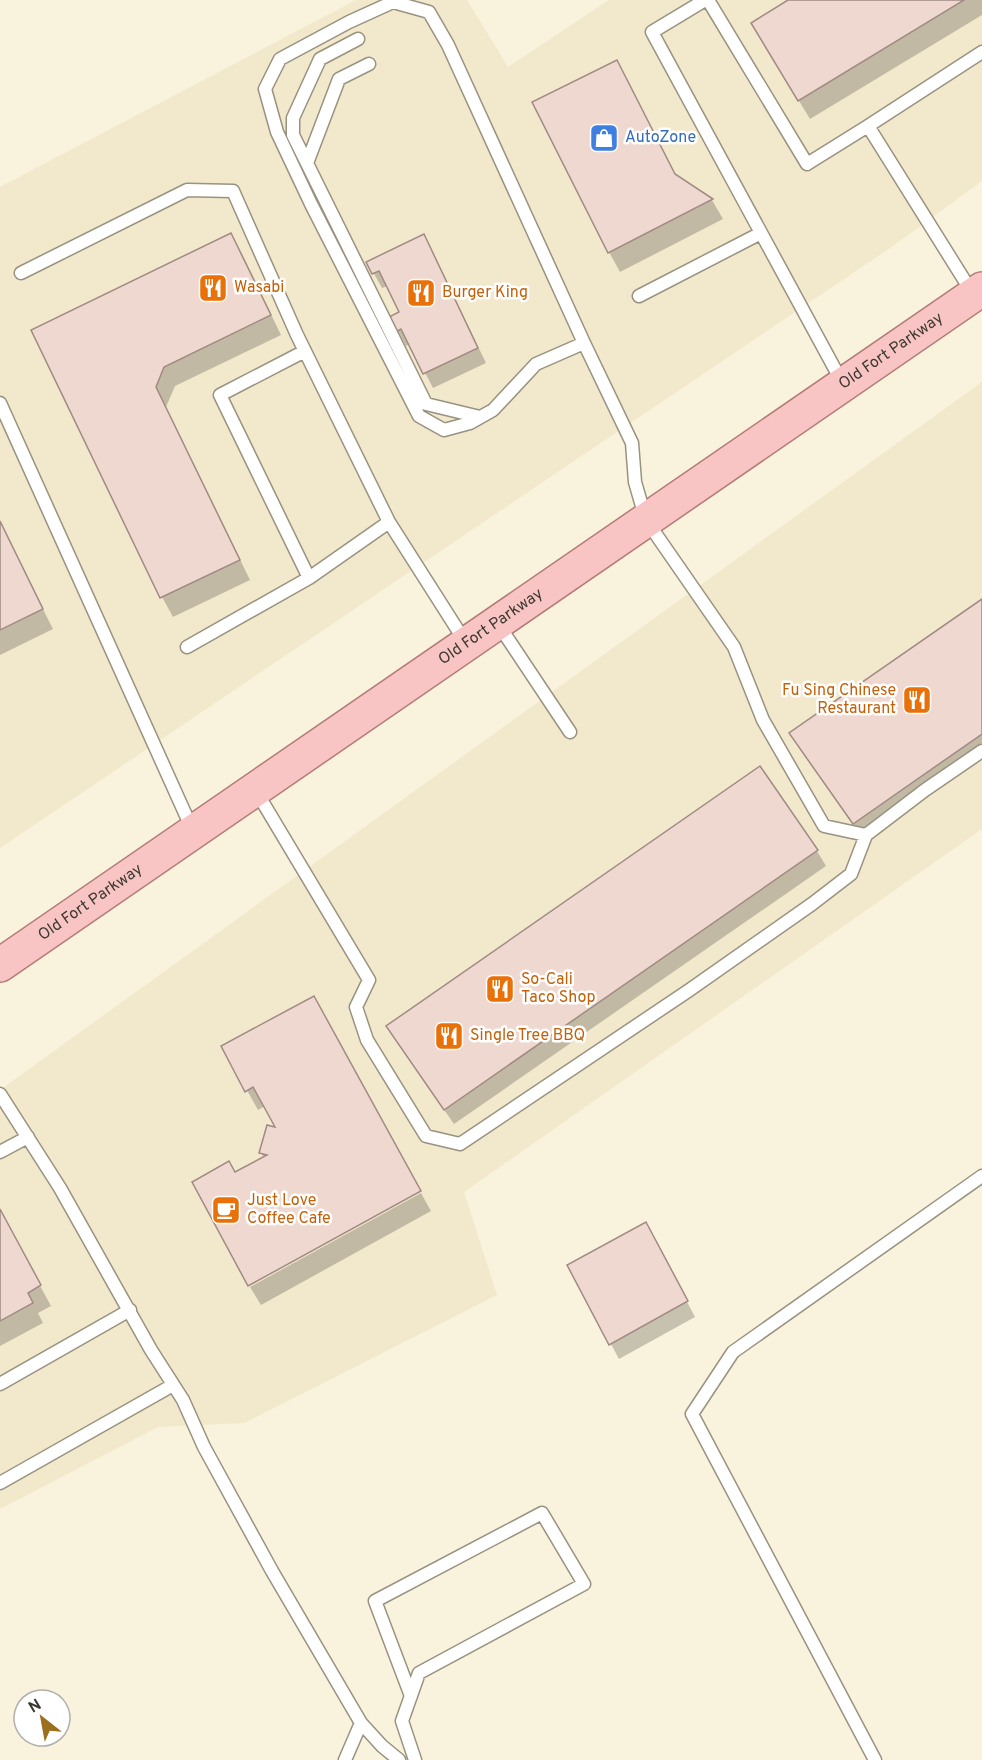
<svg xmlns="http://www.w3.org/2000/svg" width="982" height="1760" font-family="Overpass,sans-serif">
<rect width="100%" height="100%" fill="#f9f2dd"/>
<path fill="#f2e8cc" d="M356 0H467L508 67 609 0H982V181L893 246 0 848V187Z
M982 382V829L464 1192 497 1295 244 1423 158 1427 0 1509V1090Z"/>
<path fill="#0003" d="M791 0H982V15L810 119 764 43Z
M676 177 712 200 723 219 620 272 609 252Z
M230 235 242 254 281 335 175 386 166 407 250 580 173 617 162 597 33 331Z
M432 251 486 363 433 388 410 344 406 346 391 317 401 312 388 286 382 288 368 263Z
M0 524 53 629 0 655Z
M982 601V754L862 838 800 749 791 734Z
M759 768 817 851 826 866 454 1124 396 1041 388 1026Z
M223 1047 419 1191 235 1174 264 1158 261 1153 278 1129 265 1106 258 1110Z
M421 1193 431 1211 261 1305 250 1287Z
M0 1212 51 1306 38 1313 43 1323 0 1346Z
M654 1239 695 1317 619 1359 569 1266Z"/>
<path fill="#efd8d0" stroke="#a08a83" stroke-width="1.5" d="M788 0H964L798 101 751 23Z
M617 60 675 174 713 199 608 253 532 102Z
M231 233 271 315 164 367 156 387 240 560 160 598 31 330Z
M424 234 478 348 423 374 401 329 396 332 389 317 399 312 379 271 372 274 366 262Z
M0 521 43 609 0 630Z
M982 599V734L853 824 789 733Z
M760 766 818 850 444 1110 386 1026Z
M314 996 421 1191 248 1286 192 1182 229 1161 235 1172 267 1155 259 1153 267 1125 275 1127 253 1087 245 1092 221 1046Z
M0 1209 41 1285 28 1293 33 1303 0 1321Z
M646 1222 688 1301 609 1345 567 1265Z"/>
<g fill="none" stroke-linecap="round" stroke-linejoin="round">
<g stroke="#98927f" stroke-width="15">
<path id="service" d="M705 0 652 32 842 382
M708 0 807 164 868 126
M358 39 320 59 293 118V135L426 404 480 417
M307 163 339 79 369 64
M21 273 187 190 233 191 297 335 389 522 466 643
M973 294 868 126 982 52
M639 296 761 233
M584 343 536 364 493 410 470 423 444 430 419 416 311 204 277 132 265 89 280 59 349 22 393 2 429 12 448 45 584 343 632 443 635 482 646 520 734 647 763 720 824 826 866 835
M305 351 220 395 309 578
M0 403 193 831
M498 624 570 732
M187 647 309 578 389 522
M256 791 369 980 356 1007 367 1040 426 1136 460 1144 688 991 812 904 851 874 866 835 925 790 982 751
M0 1094 60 1188 151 1350 183 1400 204 1447 272 1571 361 1723 382 1746 399 1760
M0 1152 28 1137
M0 1384 130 1310
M0 1483 173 1385
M411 1696 375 1601 542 1513 584 1584 419 1673 402 1721 415 1760
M345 1760 361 1723
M875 1760 692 1414 733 1352 982 1176"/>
</g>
<g stroke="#b37b77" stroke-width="36">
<g id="primary">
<path id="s1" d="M0 965 982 289"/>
</g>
</g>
<use href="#service" stroke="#fff" stroke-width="12"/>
<use href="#primary" stroke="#f8c5c4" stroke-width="33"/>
</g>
<defs>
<g id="shop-square" transform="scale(1.5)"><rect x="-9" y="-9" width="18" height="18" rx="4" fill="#3f7fe0" stroke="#fff"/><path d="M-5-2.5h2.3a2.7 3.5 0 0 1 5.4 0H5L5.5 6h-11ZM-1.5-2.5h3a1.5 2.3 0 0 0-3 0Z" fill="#fff"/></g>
<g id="restaurant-square" transform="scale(1.5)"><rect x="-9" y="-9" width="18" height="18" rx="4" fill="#e8710a" stroke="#fff"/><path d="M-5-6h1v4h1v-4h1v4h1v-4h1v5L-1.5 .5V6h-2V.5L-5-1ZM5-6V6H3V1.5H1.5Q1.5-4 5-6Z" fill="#fff"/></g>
<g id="cafe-square" transform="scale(1.5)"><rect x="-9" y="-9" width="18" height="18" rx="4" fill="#e8710a" stroke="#fff"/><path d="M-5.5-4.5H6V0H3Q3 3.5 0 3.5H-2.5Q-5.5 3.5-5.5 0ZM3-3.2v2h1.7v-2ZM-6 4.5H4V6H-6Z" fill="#fff"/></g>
</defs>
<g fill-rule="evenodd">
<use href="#shop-square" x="604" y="138"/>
<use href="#restaurant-square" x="213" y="288"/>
<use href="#restaurant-square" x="421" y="293"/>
<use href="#restaurant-square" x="917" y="700"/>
<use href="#restaurant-square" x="500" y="989"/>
<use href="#restaurant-square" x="449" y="1036"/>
<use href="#cafe-square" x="226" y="1210"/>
</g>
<g text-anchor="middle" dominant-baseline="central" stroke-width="5" stroke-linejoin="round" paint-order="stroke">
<g font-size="16" fill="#366cbe" stroke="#fff" text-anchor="start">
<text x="625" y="138">AutoZone</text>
</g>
<g font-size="16" fill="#c56008" stroke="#fff" text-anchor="start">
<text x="234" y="288">Wasabi</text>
<text x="442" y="293">Burger King</text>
<text x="896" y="691" text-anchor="end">Fu Sing Chinese<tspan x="896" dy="18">Restaurant</tspan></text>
<text x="521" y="980">So-Cali<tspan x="521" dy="18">Taco Shop</tspan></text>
<text x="470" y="1036">Single Tree BBQ</text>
<text x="247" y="1201">Just Love<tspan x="247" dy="18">Coffee Cafe</tspan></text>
</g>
<g font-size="16" fill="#3c3931" stroke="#fff">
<text stroke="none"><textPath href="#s1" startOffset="1082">Old Fort Parkway</textPath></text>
<text stroke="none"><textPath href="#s1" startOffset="596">Old Fort Parkway</textPath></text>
<text stroke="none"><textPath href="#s1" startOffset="110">Old Fort Parkway</textPath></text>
</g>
</g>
<g transform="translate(42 1718) rotate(329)"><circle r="28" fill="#ffffff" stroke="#b1b0ad" stroke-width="1.5"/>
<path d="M0-4.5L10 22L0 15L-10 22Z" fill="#9c6f1f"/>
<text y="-9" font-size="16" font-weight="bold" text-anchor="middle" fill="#3c3931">N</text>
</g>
</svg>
